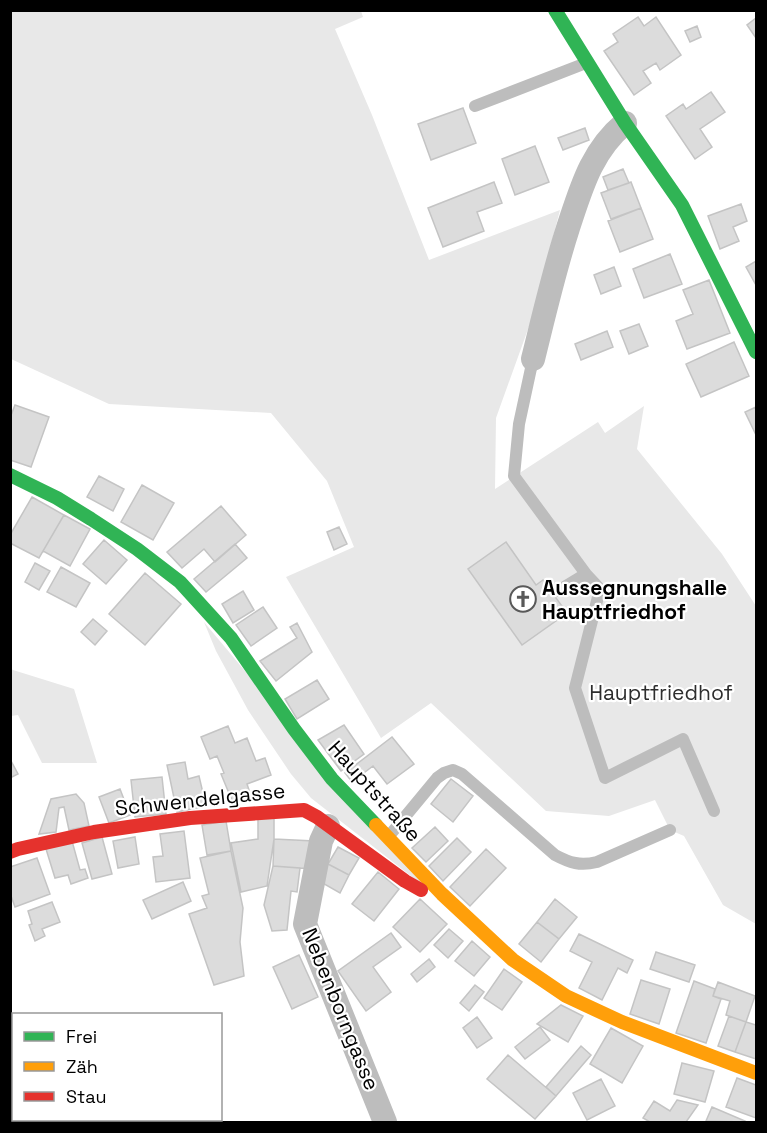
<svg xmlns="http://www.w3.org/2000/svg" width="767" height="1133" font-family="'Space Grotesk',sans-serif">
<rect width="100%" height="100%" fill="#fff"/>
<path fill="#e8e8e8" d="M11 11H361L363 17 335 29 372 115 429 260 560 210 532 318 496 418 495 489 598 422 605 433 644 406 637 449 722 554 756 606V924L723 905 684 836 670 830 655 800 609 816 546 811 431 703 381 738 286 577 354 547 327 481 271 413 109 404 11 359Z
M204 622 425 887 311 798 291 774 248 710 216 651Z
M10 668 13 670 74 689 97 763H42L18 715 11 716Z"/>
<path fill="#dcdcdc" stroke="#c4c4c4" stroke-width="1.5" d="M638 17 644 26 656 17 681 55 660 70 656 63 643 71 651 83 634 95 604 51 618 42 613 34Z
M756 18V38L747 25Z
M697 26 701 37 690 42 685 31Z
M711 92 725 112 700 129 712 147 695 159 666 116 683 104 686 109Z
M463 108 476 143 431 160 418 124Z
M585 128 589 140 563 150 558 138Z
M535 146 549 182 515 195 502 159Z
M623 169 629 183 608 190 603 177Z
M494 182 502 203 477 212 484 231 443 247 428 208Z
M631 182 641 208 611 219 601 193Z
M741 204 747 221 733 227 739 241 720 249 708 216Z
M641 208 653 239 620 252 608 221Z
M670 254 682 284 644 298 633 269Z
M756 261V285L746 267Z
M614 267 621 286 601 294 594 275Z
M709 280 730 333 687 349 676 321 693 314 683 290Z
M639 324 648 346 629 354 620 331Z
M607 331 613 347 581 360 575 344Z
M734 342 749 376 701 397 686 364Z
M15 405 49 417 31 467 10 460V418Z
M756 407V435L745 412Z
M99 476 124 489 113 511 87 497Z
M142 485 174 503 153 540 121 522Z
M32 497 64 515 39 558 10 543V535Z
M221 506 246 535 215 562 204 549 182 568 167 552Z
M64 515 90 529 70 566 43 551Z
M339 527 347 544 334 550 327 532Z
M104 540 127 560 106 584 83 564Z
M506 542 536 585 543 580 567 613 522 645 468 569Z
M235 544 247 558 206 592 194 579Z
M35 563 50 571 39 590 25 582Z
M61 567 90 583 76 607 47 592Z
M145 573 181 604 145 645 109 614Z
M243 591 254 610 233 623 222 604Z
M263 607 277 628 251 646 236 625Z
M93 619 107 631 95 645 81 632Z
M297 623 312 652 276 681 260 661 297 638 290 627Z
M317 680 329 699 297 719 285 699Z
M344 725 364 754 341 771 318 740Z
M228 726 235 743 247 738 256 761 265 758 271 775 247 784 251 796 233 803 221 774 224 773 217 756 210 759 201 737Z
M392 737 414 764 387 784 373 766 352 782 345 773Z
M10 759 18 774 10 778Z
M185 762 188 779 199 776 206 806 177 812 167 765Z
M162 777 166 814 135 817 131 780Z
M451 779 473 796 453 822 431 804Z
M120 789 130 815 109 823 99 797Z
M76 794 84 803 89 826 69 830 64 807 59 808 56 832 39 834 51 799Z
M274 816V839L267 886 241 892 231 843 258 839V817Z
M226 821 231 851 207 855 202 825Z
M435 827 448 841 426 862 412 848Z
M184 831 190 878 156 882 153 857 163 856 160 834Z
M102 837 112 874 92 879 82 843Z
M135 837 139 864 118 868 113 841Z
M457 838 471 852 443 881 429 866Z
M274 839 314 841 312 869 273 866Z
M72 841 80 870 85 869 88 878 71 884 68 875 55 878 46 849Z
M338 847 359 858 349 875 328 864Z
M486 849 506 868 470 906 450 887Z
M231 851 243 908 240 942 244 976 214 985 189 914 207 908 202 896 209 894 200 858Z
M37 858 50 894 15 907 10 893V867Z
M328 864 349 875 340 893 319 881Z
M273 866 300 868 297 892 291 891 287 930 272 931 264 905Z
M378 872 399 889 374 921 352 904Z
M183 882 191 901 152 919 143 900Z
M420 899 447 924 420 952 393 927Z
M555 899 577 917 559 939 537 922Z
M52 902 60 922 42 929 45 936 35 941 29 925 32 924 28 911Z
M537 922 559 939 541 962 519 944Z
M449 929 463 941 448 958 434 945Z
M391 933 401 947 373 967 391 992 366 1011 338 971Z
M579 934 633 960 627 973 618 968 602 1000 579 988 592 962 570 951Z
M472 941 490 957 474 976 455 961Z
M656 952 695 965 689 982 650 969Z
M299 955 318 997 292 1009 273 967Z
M429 959 435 967 417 982 411 974Z
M504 969 522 982 502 1010 484 998Z
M641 980 670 989 659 1024 630 1014Z
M694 981 715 989 713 996 721 999 706 1043 676 1033Z
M718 982 755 996 746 1022 726 1015 730 1001 713 996Z
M475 985 484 992 469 1011 460 1003Z
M561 1005 583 1016 568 1042 537 1024Z
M729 1016 746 1022 735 1052 718 1046Z
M477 1017 492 1038 477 1048 463 1028Z
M746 1022 756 1025V1059L735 1052Z
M540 1027 550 1040 525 1059 515 1047Z
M611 1028 643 1046 622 1083 590 1064Z
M581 1046 591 1055 556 1096 546 1087Z
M508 1055 556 1096 535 1119 487 1079Z
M682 1063 714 1071 705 1102 674 1094Z
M737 1078 756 1085V1118L726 1107Z
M601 1079 615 1106 587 1120 573 1093Z
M677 1100 698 1105 686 1122H650L643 1118 654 1101 670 1111Z
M712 1107 745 1121 744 1122 706 1121Z
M125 1120H174L176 1122H126Z"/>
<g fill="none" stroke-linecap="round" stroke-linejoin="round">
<path stroke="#bdbdbd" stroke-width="12" d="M475 106 586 63
M533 359 519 424 514 476 586 574 600 589 575 688 605 778 683 739 714 811
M558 591 586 574
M389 836 437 778 444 773 453 770 462 774 555 855C570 863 580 866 597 862L670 830"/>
<path stroke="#bdbdbd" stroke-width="24" d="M533 359C544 315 554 271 568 228 581 189 591 151 625 123
M328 826 321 841 305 924 385 1122
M10 1084 14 1085
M75 1120 79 1122"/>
<path stroke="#30b455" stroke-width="14" d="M555 10 625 123 682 205 756 352
M10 475 57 498 91 519 137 549 180 582 231 638 294 729 332 779 376 825"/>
<path stroke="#ff9f0a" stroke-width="14" d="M376 825 442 894 513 960 566 996 622 1022 756 1073"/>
<path stroke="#e5322d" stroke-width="14" d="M10 852 18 849 94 832 190 818 304 810 317 817 405 881 421 890"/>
</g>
<defs>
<g id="church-ring" transform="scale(1.35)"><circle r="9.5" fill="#fff" stroke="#595959" stroke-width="1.5"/><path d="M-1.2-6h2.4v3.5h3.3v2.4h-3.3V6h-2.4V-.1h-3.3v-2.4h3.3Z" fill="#595959"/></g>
</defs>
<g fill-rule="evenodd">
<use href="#church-ring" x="523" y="599"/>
</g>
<g text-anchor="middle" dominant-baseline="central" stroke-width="4.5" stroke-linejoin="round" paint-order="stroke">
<g font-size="21" font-weight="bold" fill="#000" stroke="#fff" text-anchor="start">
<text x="542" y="587">Aussegnungshalle<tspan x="542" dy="24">Hauptfriedhof</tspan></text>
</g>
<g font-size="21" fill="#2d2d2d" stroke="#fff">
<text x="661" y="692">Hauptfriedhof</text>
</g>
<g font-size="21" fill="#000" stroke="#fff">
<text transform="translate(375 791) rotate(48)">Hauptstraße</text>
<text transform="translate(200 799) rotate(-6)">Schwendelgasse</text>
<text transform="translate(341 1009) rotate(68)">Nebenborngasse</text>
</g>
</g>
<rect width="767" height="1133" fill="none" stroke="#000000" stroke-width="24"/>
<rect x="12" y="1013" width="210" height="108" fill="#ffffff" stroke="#999999" stroke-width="1.5"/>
<rect x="24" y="1032" width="30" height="9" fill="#30b455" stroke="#999999" stroke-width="1.5"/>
<text x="66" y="1043" font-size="18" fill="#000000">Frei</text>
<rect x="24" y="1062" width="30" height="9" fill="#ff9f0a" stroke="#999999" stroke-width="1.5"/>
<text x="66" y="1073" font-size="18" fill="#000000">Zäh</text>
<rect x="24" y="1092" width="30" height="9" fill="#e5322d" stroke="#999999" stroke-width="1.5"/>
<text x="66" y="1103" font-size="18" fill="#000000">Stau</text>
</svg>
